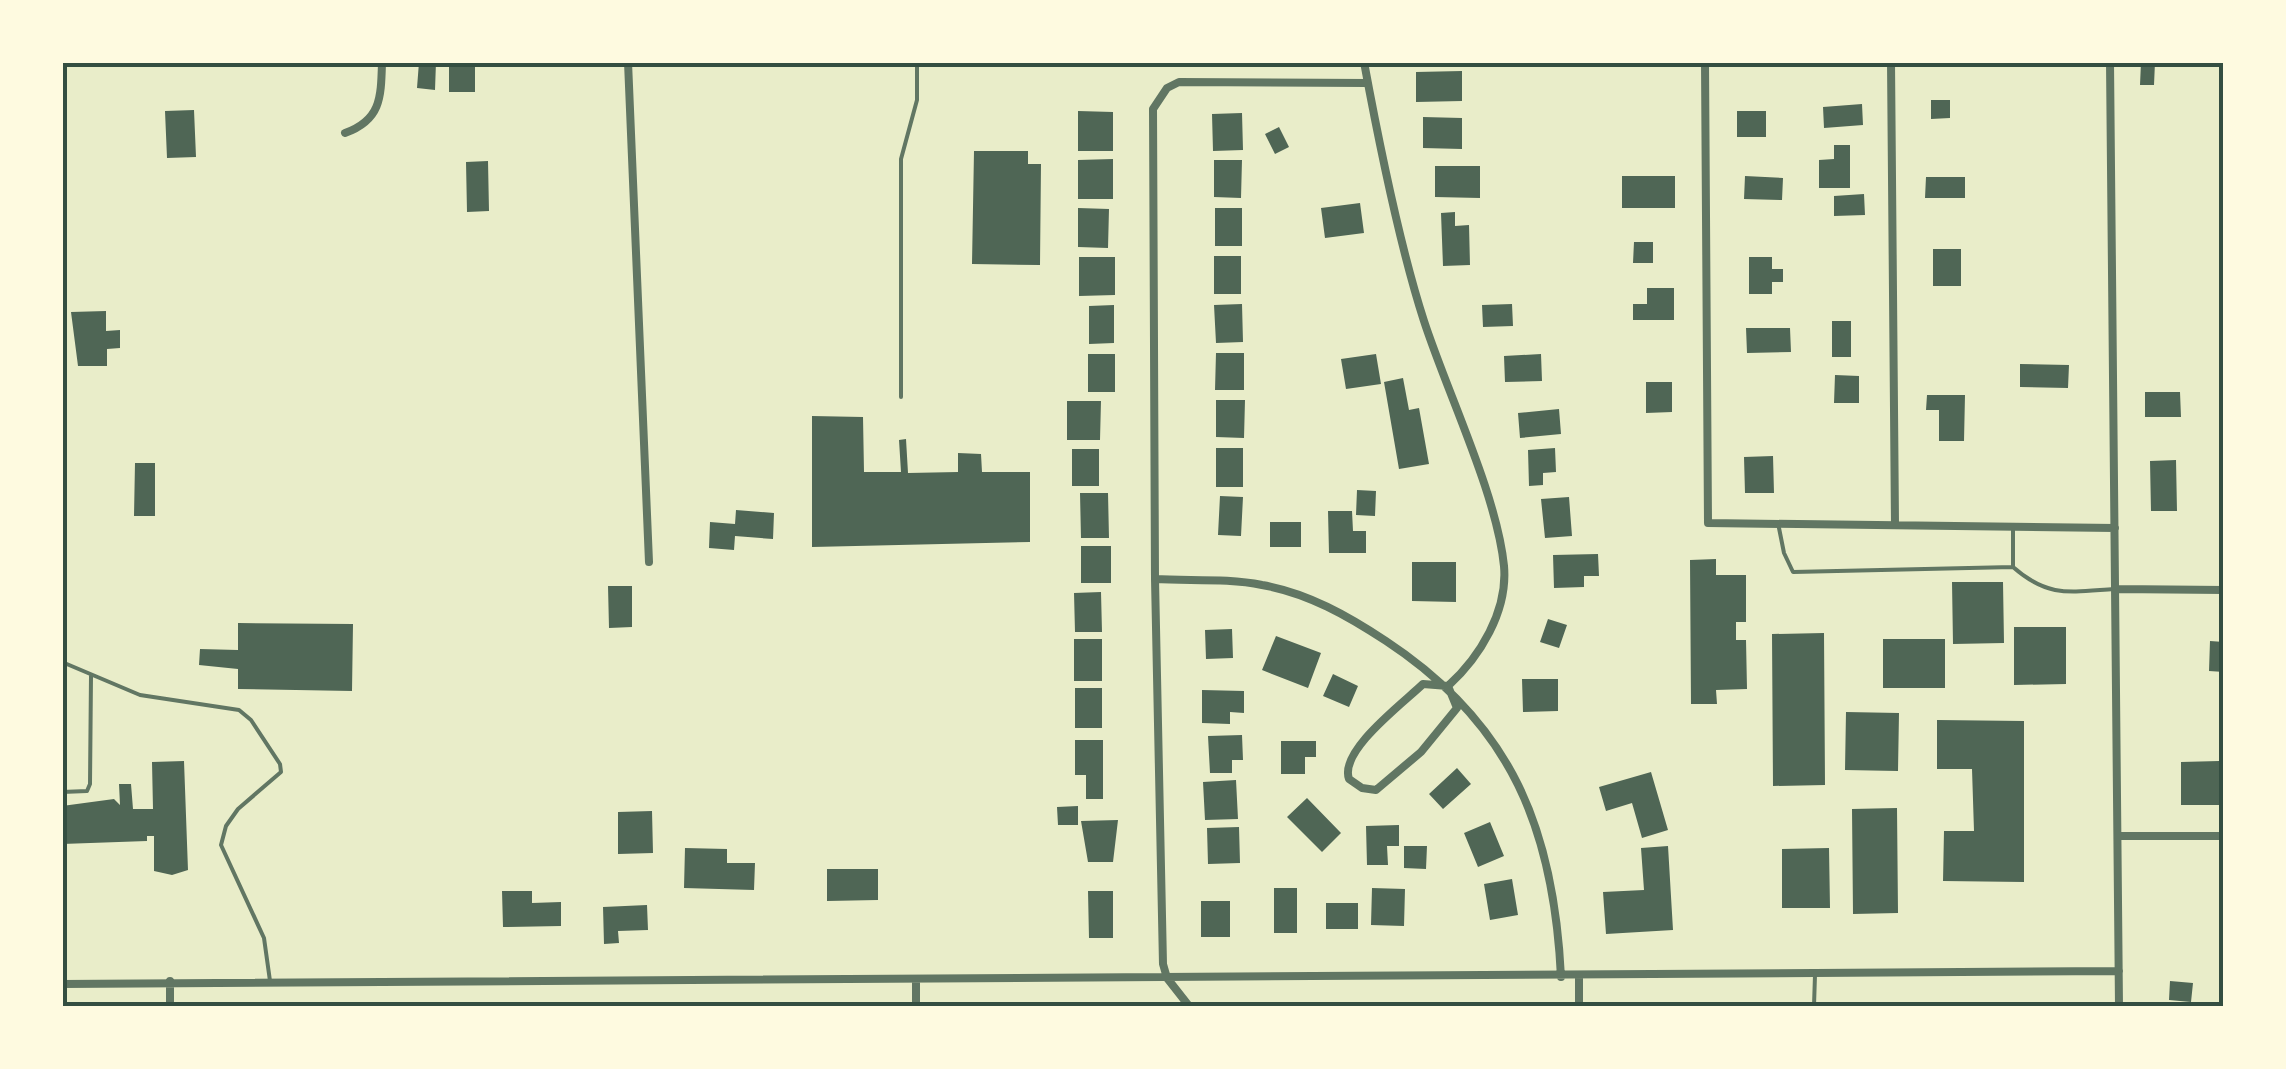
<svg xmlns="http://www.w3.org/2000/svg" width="2286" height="1069" font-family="'Open Sans',sans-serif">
<rect width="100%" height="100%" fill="#e9edc9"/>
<path fill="#4f6655" d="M419 62H436L435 90 417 88Z
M449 62H475V92H449Z
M2141 62H2155L2154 85H2140Z
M1462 71V101L1416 102V72Z
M1931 100H1950V118L1931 119Z
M1862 104 1863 125 1824 128 1823 107Z
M194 110 196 157 167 158 165 111Z
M1078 111 1113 112V151H1078Z
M1737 111H1766V137H1737Z
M1242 113 1243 150 1213 151 1212 114Z
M1423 117 1462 118V149L1423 148Z
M1279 127 1289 147 1275 154 1265 134Z
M1834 145H1850V188H1819V160L1834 159Z
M974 151H1028V164H1041L1040 265 972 264Z
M1113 159V199H1078V160Z
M1214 160H1242L1241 198 1214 197Z
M488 161 489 211 467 212 466 162Z
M1435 166H1480V198L1435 197Z
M1622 176H1675V208H1622Z
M1745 176 1783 178 1782 200 1744 199Z
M1926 177H1965V198H1925Z
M1864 194 1865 215 1834 216V196Z
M1360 203 1364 233 1325 238 1321 208Z
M1078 208 1109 209 1108 248 1078 247Z
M1215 208H1242V246H1215Z
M1455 212V226L1469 225 1470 265 1443 266 1441 213Z
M1634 242H1653V263H1633Z
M1933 249H1961V286H1933Z
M1214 256H1241V294H1214Z
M1079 257H1115V295L1079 296Z
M1749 257H1772V269H1783V282H1772V294H1749Z
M1647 288H1674V320H1633V304H1647Z
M1242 304 1243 342 1216 343 1214 305Z
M1512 304 1513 326 1483 327 1482 305Z
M1114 305V343L1089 344V306Z
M106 311V331L120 330V348L107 349V366H78L71 312Z
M1832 321H1851V357H1832Z
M1746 328H1790L1791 352 1747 353Z
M1216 353H1244V390H1215Z
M1088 354H1115V392H1088Z
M1376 354 1381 384 1346 389 1341 359Z
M1541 354 1542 381 1505 382 1504 356Z
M2020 364 2069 365 2068 388 2020 387Z
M1835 375 1859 376V403H1834Z
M1403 378 1409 410 1419 408 1429 464 1399 469 1384 382Z
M1646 382H1672V412L1646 413Z
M2145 392H2180L2181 417H2145Z
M1927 395H1965L1964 441H1939V410H1926Z
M1216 400H1245L1244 438 1216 437Z
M1067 401H1101L1100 440H1067Z
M1559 409 1561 434 1520 438 1518 413Z
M812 416 863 417 864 472H901L899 440 906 439 908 473 958 472V453L981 454 982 472H1030V542L812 547Z
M1216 448H1243V487H1216Z
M1555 448 1556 472 1543 473V485L1529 486 1528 450Z
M1072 449H1099V486H1072Z
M1773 456 1774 493H1745L1744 457Z
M2176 460 2177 511H2151L2150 461Z
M135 463H155V516H134Z
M1357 490 1376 491 1375 516 1356 515Z
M1080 493H1108L1109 538H1081Z
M1220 496 1243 497 1241 536 1218 535Z
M1569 497 1572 536 1545 538 1541 499Z
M736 510 774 513 773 539 735 536 734 550 709 548 710 522 735 524Z
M1328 511H1352L1353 531H1366V553H1329Z
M1270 522H1301V547H1270Z
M1081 546H1111V583H1081Z
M1598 554 1599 576H1584V587L1554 588 1553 555Z
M1716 559V575H1746V622H1736V640H1746L1747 689 1716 690 1717 704H1691L1690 560Z
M1412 562H1456V602L1412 601Z
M1952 582H2003L2004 643 1953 644Z
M608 586H632V627L609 628Z
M1101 592 1102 632H1075L1074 593Z
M1548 619 1567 625 1559 648 1540 642Z
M238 623 353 624 352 691 238 689V669L199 665 200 649 238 650Z
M2014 627H2066V684L2014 685Z
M1232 629 1233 658 1206 659 1205 630Z
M1824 633 1825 785 1773 786 1772 634Z
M1276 636 1321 653 1308 688 1262 670Z
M1074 639H1102V681H1074Z
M1883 639H1945V688H1883Z
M2210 641 2224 642V672L2209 671Z
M1333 674 1358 686 1349 707 1323 696Z
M1522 679H1558V711L1523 712Z
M1075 688H1102V728H1075Z
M1202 690 1244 691V713L1230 712V724L1202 723Z
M1846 712 1899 713 1898 771 1845 770Z
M1937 720 2024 721V882L1943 881 1944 831H1974L1972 769H1937Z
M1242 735 1243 760H1232V773H1210L1208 736Z
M1075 740H1103V799H1086V775H1075Z
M1281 741H1316V757H1305V774H1281Z
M184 761 188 870 172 875 154 871V836H147V841L62 844V806L114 799 120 805 119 784H131L133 809H153L152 762Z
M2219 761 2224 805H2181V762Z
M1457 768 1471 784 1443 809 1429 794Z
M1651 772 1668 830 1642 838 1632 803 1606 811 1599 787Z
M1236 780 1238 819 1205 820 1203 782Z
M1307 798 1341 833 1322 852 1287 817Z
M1078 806V825H1058L1057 807Z
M1897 808 1898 913 1853 914 1852 809Z
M652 811 653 853 618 854V812Z
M1118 820 1113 862H1088L1081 821Z
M1490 822 1504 856 1478 867 1464 833Z
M1399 825V846H1387L1388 865H1367L1366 826Z
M1239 827 1240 863 1208 864 1207 828Z
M1404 846H1427L1426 869 1404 868Z
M1668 846 1673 930 1606 934 1603 892 1644 890 1641 848Z
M685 848 727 849V863H755L754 890 684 888Z
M1829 848 1830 908H1782V849Z
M827 869H878V900L827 901Z
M1512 879 1518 915 1490 920 1484 884Z
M1274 888H1297V933H1274Z
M1372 888 1405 889 1404 926 1371 925Z
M502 891H532V903L561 902V926L503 927Z
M1088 891H1113V938H1089Z
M1201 901H1230V937H1201Z
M1326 903H1358V929H1326Z
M647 905 648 930 618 931 619 943 604 944 603 907Z
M2170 981 2193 983 2191 1002 2169 1000Z"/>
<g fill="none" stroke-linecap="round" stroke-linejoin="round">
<path stroke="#617663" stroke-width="4" d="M901 397V159L917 100V62
M1778 523 1784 553 1793 572 2013 567V528
M2013 567C2048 598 2070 592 2114 589
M62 662 140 695 239 710 251 720 280 764 281 772 238 809 226 826 221 845 264 938 270 981
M62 792 87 791 90 784 91 676
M1814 1006 1815 975"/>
<path stroke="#617663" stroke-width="8" d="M628 62 649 562
M1364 62C1379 143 1399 244 1424 321 1447 392 1497 495 1504 566 1508 611 1480 657 1448 686L1423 684C1402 704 1339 751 1349 779L1362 788 1376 790 1421 752 1457 708 1448 686
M1705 62 1708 523 2115 528
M1891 62 1895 524
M2110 62 2119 1006
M345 133C381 120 381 98 382 62
M1155 579C1190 581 1228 578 1262 585 1308 593 1348 616 1386 641 1512 724 1554 830 1561 977
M2115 589 2224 590
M2118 836H2224
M1579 977V1006
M916 979V1006
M170 981V1006
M62 984 2119 971
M1189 1006 1167 978 1163 964 1155 579 1153 109 1167 88 1179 82 1367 83"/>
</g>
<rect width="2286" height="1069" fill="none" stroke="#fefae0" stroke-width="130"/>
<rect x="65" y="65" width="2156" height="939" fill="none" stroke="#344e41" stroke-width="4"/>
</svg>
